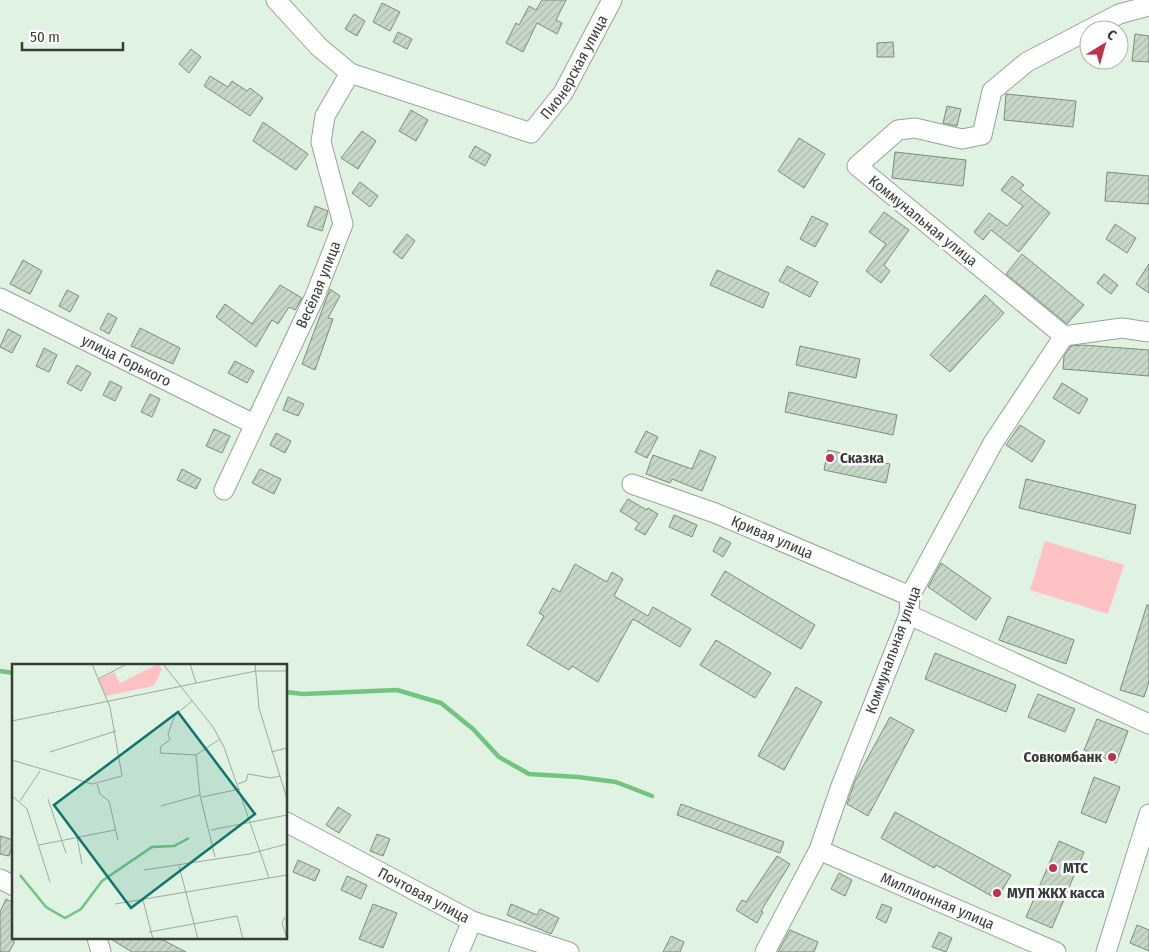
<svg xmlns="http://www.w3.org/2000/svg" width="1149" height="952" font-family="'Fira Sans Condensed',sans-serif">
<defs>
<pattern id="building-hatch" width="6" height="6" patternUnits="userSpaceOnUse" patternTransform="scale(1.25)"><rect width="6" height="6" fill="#c7d8c8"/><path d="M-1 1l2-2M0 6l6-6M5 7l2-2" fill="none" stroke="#acbaac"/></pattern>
</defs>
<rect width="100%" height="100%" fill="#e0f2e2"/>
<path fill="#fec2c4" d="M1045 541 1124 565 1108 614 1030 590Z"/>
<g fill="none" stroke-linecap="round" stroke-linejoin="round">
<path stroke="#72c57f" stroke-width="4.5" d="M0 671 14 673
M286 692 303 694 397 690 441 703 473 729 499 757 529 774 578 777 616 782 652 796"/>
</g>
<path fill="url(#building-hatch)" stroke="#7c8c7d" d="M542 0H566L556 20 562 23 557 34 537 23 523 52 506 43 516 23 519 25 529 6 536 10Z
M382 3 400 12 390 31 373 22Z
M354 14 365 21 357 36 345 29Z
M398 32 412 39 407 49 393 42Z
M1135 34 1149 36V62L1132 61Z
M893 42 894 57H877V43Z
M191 49 201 57 189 73 179 64Z
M210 76 228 87 232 81 247 91 250 88 263 98 250 116 204 86Z
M1006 94 1076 101 1073 127 1004 120Z
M947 106 961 109 957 126 943 123Z
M411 110 428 120 416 141 399 131Z
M263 122 308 154 296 170 253 141Z
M362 131 376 141 358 169 341 158Z
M799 138 825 154 804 188 778 171Z
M475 146 491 155 485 166 469 157Z
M895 152 966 160 963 186 892 178Z
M1107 172 1149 176V204L1105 201Z
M1012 176 1024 185 1020 189 1050 213 1019 252 991 230 983 240 974 232 989 213 1007 226 1023 206 1001 190Z
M360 182 378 196 370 207 352 193Z
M315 206 328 211 322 231 307 226Z
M884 212 909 230 884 265 890 271 881 283 866 271 886 244 869 232Z
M812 216 828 224 815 247 800 239Z
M1115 224 1136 238 1127 253 1106 239Z
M407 234 415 241 402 259 393 252Z
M1022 254 1084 305 1067 324 1006 274Z
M23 260 42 271 30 294 10 284Z
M1149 264V293L1136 284Z
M787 266 818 282 810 297 779 281Z
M717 270 769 293 763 308 710 285Z
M1104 274 1118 285 1111 294 1097 283Z
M280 285 302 298 295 310 289 307 278 324 272 320 256 347 216 317 225 304 252 324Z
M330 289 340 296 328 318 333 319 315 370 302 364Z
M67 290 79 296 70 312 59 306Z
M985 295 1004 313 950 372 930 355Z
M108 313 117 318 109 334 100 329Z
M140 328 180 348 173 364 131 346Z
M8 329 21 336 12 353 0 347Z
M1082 345 1149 350V376L1063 369 1064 356 1071 346Z
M800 346 860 359 856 378 796 365Z
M44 348 57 355 49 372 36 366Z
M235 361 254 371 247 383 228 373Z
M77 365 91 373 81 391 67 383Z
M110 381 122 387 115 401 103 395Z
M1062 383 1088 399 1079 414 1053 398Z
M789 392 897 415 893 435 785 412Z
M150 394 160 399 152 417 141 412Z
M288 397 304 404 298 416 283 410Z
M1020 425 1045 441 1032 462 1006 445Z
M214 429 230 436 222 453 206 446Z
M646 431 658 437 647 458 635 452Z
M276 433 291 441 285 453 270 445Z
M700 450 716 457 702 491 672 479 670 483 646 474 653 455 692 469Z
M828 450 890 464 886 483 824 470Z
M182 469 201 479 196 489 177 480Z
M260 469 281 479 274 494 252 483Z
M1026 479 1136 505 1130 534 1019 508Z
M628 499 647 510 648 508 658 514 645 535 635 529 639 523 620 511Z
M674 515 697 525 692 537 669 527Z
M720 537 731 543 723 557 713 551Z
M941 563 991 598 976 620 928 587Z
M575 564 607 582 612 572 623 579 614 596 648 616 653 607 691 629 680 647 633 619 598 682 572 666 569 670 527 645 544 616 539 613 553 588 560 592Z
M725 571 815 625 801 649 711 595Z
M1147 605H1149V682L1144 697 1120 690Z
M1008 616 1074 640 1066 664 999 640Z
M716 640 771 673 755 698 700 665Z
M935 653 1016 685 1006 712 925 679Z
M796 687 822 702 784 770 758 756Z
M1038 694 1075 709 1065 732 1028 717Z
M890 717 914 730 868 816 847 804 855 781Z
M1097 719 1128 731 1116 763 1084 750Z
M1094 777 1120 787 1106 823 1081 813Z
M681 804 784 842 780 853 677 815Z
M338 807 351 815 339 833 326 825Z
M895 812 1011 875 997 899 936 865 934 868 881 838Z
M377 834 390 839 383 856 370 851Z
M0 836 14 840 9 856 0 854Z
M1059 841 1084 852 1052 928 1026 917Z
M777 856 790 864 761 911 763 912 757 923 736 910 742 900 746 902Z
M298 860 320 870 315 881 293 872Z
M839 873 852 880 845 896 831 889Z
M347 876 367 885 361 899 341 890Z
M6 899 14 903V943L9 952H0V912Z
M373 904 397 913 383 948 359 939Z
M511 904 537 915 540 909 559 918 551 934 507 915Z
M882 904 892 908 886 923 876 918Z
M1137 925 1149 930V951L1130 943Z
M790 930 818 942 814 952H778Z
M939 932 952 938 946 952 932 947Z
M671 936 684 942 680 952H663Z
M109 938H159L186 952H132Z"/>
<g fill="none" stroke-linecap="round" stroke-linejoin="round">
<g stroke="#95a596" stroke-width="21">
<g id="minor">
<path id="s1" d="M276 0 319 47 350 73 531 133 563 93 612 0"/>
<path id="s2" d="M0 298 254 424"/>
<path d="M1064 336 857 166 898 130 915 128 962 139 982 135 992 91 1027 62 1119 14 1149 6"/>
<path id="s3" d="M632 484 715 513 910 596"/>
<path id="s4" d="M224 490 315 296 343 224 321 142 325 116 350 73"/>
<path d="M909 615 1149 724"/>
<path id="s5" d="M286 822 472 921 569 952"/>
<path id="s6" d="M819 850 1056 952"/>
<path d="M0 879 14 886"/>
<path d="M97 938 101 952"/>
<path d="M459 952 472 921"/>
<path d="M765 952 819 850 841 786 909 615 910 596 993 443 1064 336 1122 328 1149 332"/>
<path d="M1106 952 1149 814"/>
</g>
</g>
<use href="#minor" stroke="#fff" stroke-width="19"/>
</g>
<g fill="#c13048" stroke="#fff" stroke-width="2">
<circle cx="830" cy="458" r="5"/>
<circle cx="1112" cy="757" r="5"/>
<circle cx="1053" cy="868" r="5"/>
<circle cx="997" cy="893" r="5"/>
</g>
<g text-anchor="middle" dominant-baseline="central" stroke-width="5" stroke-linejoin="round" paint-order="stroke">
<g font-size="15" fill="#363d37" stroke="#fff">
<text stroke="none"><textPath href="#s1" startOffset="374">Пионерская улица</textPath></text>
<text transform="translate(923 221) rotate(39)">Коммунальная улица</text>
<text stroke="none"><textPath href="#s4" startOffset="226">Весёлая улица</textPath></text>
<text stroke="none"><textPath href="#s2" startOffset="141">улица Горького</textPath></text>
<text stroke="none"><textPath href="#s3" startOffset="150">Кривая улица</textPath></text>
<text transform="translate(893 650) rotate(-70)">Коммунальная улица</text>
<text stroke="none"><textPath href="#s5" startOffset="156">Почтовая улица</textPath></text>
<text stroke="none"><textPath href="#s6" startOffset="129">Миллионная улица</textPath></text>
</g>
<g font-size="15" font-weight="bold" fill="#363d37" stroke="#fff" text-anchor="start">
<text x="840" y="458">Сказка</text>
<text x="1102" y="757" text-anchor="end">Совкомбанк</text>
<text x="1063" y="868">МТС</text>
<text x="1007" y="893">МУП ЖКХ касса</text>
</g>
</g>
<g transform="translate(12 664)">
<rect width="275" height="275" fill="#e0f2e2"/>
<path d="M146 0 150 5 142 22 94 32 86 16 102 8 108 19Z" fill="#fec2c4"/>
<path fill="none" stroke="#72c57f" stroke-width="2.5" d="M8 211 34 243 53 254 69 245 90 217 140 183 162 182 177 174"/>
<path fill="none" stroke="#9caa9e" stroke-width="1" d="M151 0 201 63 212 83 257 214M178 0 184 19M243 0 247 44 275 135M86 15 115 0M180 37 163 51 156 70 158 76 149 82 148 89 184 91M0 57 209 14 244 7H275M38 88 104 67M259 88 275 84M0 96 80 120 110 112 98 43 80 0M85 120 88 130 97 137 106 176M226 120 234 117 236 110 259 114 268 112M0 132 15 145 38 218M190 133 228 125M36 135 54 189M8 137 28 107M149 142 188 131M199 166 275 151M65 173 70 200M27 181 103 166M203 193 188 131 184 91 208 75M167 202 186 275M132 206 237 190 275 180M131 236 141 275M103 240 275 211M273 253 270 259 275 274M137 268 225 252 231 275"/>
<path fill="#0f766e" fill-opacity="0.15" stroke="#0f766e" stroke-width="2.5" d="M166 48 243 150 119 244 42 141Z"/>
<rect width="275" height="275" fill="none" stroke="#363d37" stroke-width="2.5"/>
</g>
<g transform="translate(1104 45) rotate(37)"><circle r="24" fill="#ffffff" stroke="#afb1af"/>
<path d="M0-4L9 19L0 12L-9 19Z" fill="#c13048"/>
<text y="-8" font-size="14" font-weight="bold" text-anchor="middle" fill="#363d37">С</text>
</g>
<path d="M22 42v8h101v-8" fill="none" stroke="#363d37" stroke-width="2.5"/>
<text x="30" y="42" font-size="15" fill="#363d37" stroke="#ffffff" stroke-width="4" paint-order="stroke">50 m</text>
</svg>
